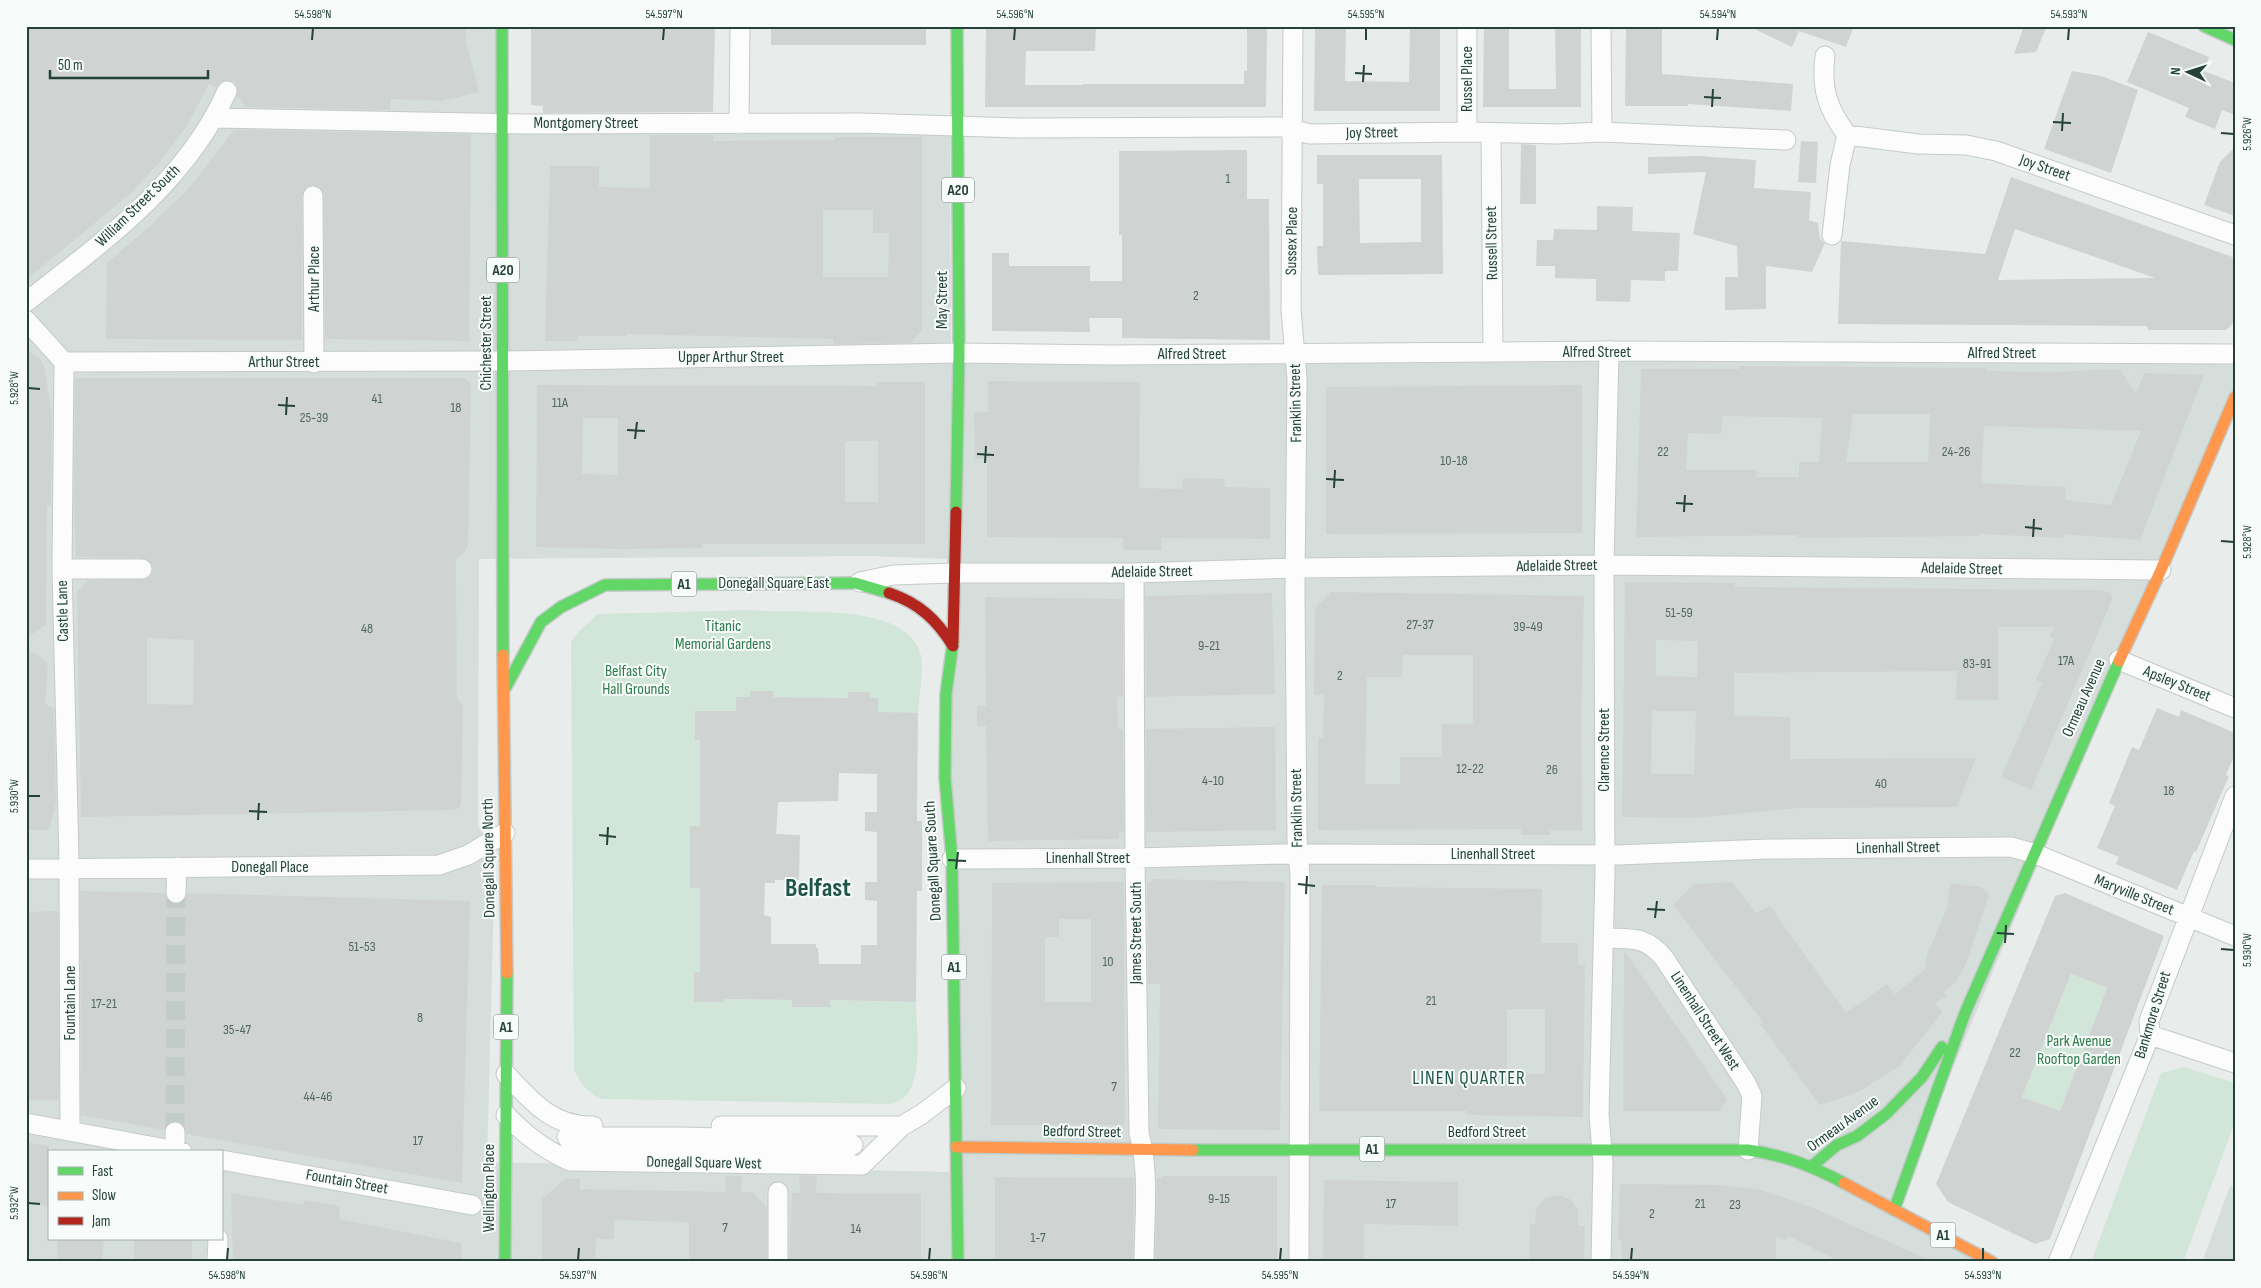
<svg xmlns="http://www.w3.org/2000/svg" width="2261" height="1288" font-family="'Sofia Sans Condensed',sans-serif">
<rect width="100%" height="100%" fill="#e8edeb"/>
<path fill="#d6dedb" fill-rule="evenodd" d="M26 26H502V123L950 130 951 354 2235 357V389L1894 1210 1992 1262H26ZM870 556 947 559 950 1172 487 1162 495 856 478 825 479 559ZM49 1152H221V1239H49Z
M2230 1186 2235 1187V1262H2202Z"/>
<path fill="#d1e6d8" d="M751 610C793 615 909 600 921 656 924 671 919 697 918 713L878 715 877 698 737 697 736 714 724 711H695V740H700V826H690L700 888V972H694V1002H723L724 999 792 1000 793 1007H830V1000L916 1002C916 1028 925 1084 901 1100 898 1102 893 1103 890 1104L603 1099C588 1094 581 1084 574 1070L571 642 577 633 598 614Z
M2071 974 2107 988 2060 1111 2022 1097Z
M2184 1067 2232 1082 2235 1086V1122L2183 1262H2091L2161 1073Z"/>
<path fill="#cfd4d2" fill-rule="evenodd" d="M26 26H466V41L479 92 442 101 391 99 390 110 246 107 237 95V85L233 81H221L216 87 209 84 187 126 157 165 131 193 26 280Z
M531 26H715L713 112 543 113V106L531 105Z
M771 26H926V45H771Z
M986 26H1096L1095 51H1026L1025 85H1083V84H1244V71H1247V26H1267L1266 107H985Z
M1315 26H1346L1345 81 1409 82 1410 26H1440V111H1314Z
M1484 26H1509V89H1556L1555 26H1581V107H1483Z
M1626 26H1662V74L1793 84 1791 111 1688 104V106H1625Z
M1748 26H1844L1853 29 1846 47 1799 31 1792 47Z
M2024 26H2047L2036 52 2014 54Z
M2148 32 2209 57 2204 71 2235 83V115L2222 110 2215 129 2185 117 2189 108 2127 82Z
M2072 71 2101 76 2138 90 2111 173 2044 149Z
M234 130 471 134 469 341 325 339 324 196 322 190 313 185 307 187 302 196V340L106 339 107 263 149 227 188 189Z
M650 135H713V141L835 140V137H922V331L910 343 833 344V339L626 334V336H578V341H545L550 166H599V187L650 188ZM823 210H873V233H889L888 277H823Z
M1801 141 1818 142 1816 183 1798 182Z
M1521 144 1536 145V204H1520Z
M2235 147V216L2204 205 2220 162Z
M1247 150V199H1269L1270 340 1122 338V318H1089L1090 332 992 331V253H1009V266H1090V281H1122V235H1119V151Z
M1317 155H1442L1443 274 1318 275 1317 246H1323V184H1317ZM1359 179H1421V242L1360 243Z
M1698 156 1756 160 1754 188 1811 192 1809 220 1818 223 1820 239 1825 243 1812 272 1766 266V309L1725 310V277H1738L1737 246 1693 234 1706 172 1648 174V157Z
M2011 177 2235 258V318L2231 326 2226 330H2148L2147 326 1838 324 1841 241 1985 254ZM2015 229 2155 278 1998 280Z
M1597 206 1633 207 1632 231 1680 233 1678 271H1665V281L1631 280 1630 302 1596 301V279L1555 278V266H1536L1537 240H1553L1554 229 1597 230Z
M26 349 40 359 44 366 52 415 51 505H47L46 625 26 638Z
M1739 366 1987 368V371L2053 372 2116 369 2121 371 2136 393 2144 373 2204 375 2140 540 2063 534V538L1979 534V536L1797 538 1798 535 1636 537 1641 369H1739ZM1853 414H1930L1928 462H1846ZM1723 416 1822 418 1819 462H1799V477H1756L1757 470H1686L1688 433 1721 434ZM1984 426 2052 428 2141 431 2111 505 2065 500 2066 487 1981 483Z
M75 378H464L471 383 468 545 465 552 456 559 457 699 463 705 461 803 459 808 454 810 81 817 77 592 88 580 147 579 151 575 153 569 151 563 142 558 76 557 74 505ZM147 638 194 640 193 705 147 704Z
M988 381 1140 382 1139 488 1182 489 1183 478 1225 479 1224 487 1270 488V539L1161 538 1162 550H1123V538L987 537V459H975L974 412H988Z
M877 382H925V544H702V548L620 549 536 547 537 385 877 386ZM583 418H618V475L582 474ZM845 441H878V502H845Z
M1582 385V533L1326 534V387Z
M1625 582 1735 583V587L2102 590 2110 593 2112 597 2110 605 2031 790 2001 777 2042 683 2036 680 2054 639 2049 637 2054 627H1998V700H1956L1957 671 1734 673V716L1790 717V759L1976 758 1957 807 1799 808 1694 818 1622 817ZM1656 640 1698 641 1697 677 1656 676ZM1652 711H1696L1694 774H1651Z
M1331 592 1584 596 1581 721 1582 831 1550 830 1551 835H1521V829L1318 830V737L1323 738 1324 695H1314L1315 608ZM1403 655H1473V724H1442V757H1400V784H1365L1367 677H1402Z
M1272 593 1275 694 1146 697 1145 596Z
M985 597 1123 599V697H1117L1118 729H1123L1124 832 1119 833V839L988 841 986 726H977V706H986Z
M26 648 46 661 48 668 45 704 54 708 56 803 49 830H26Z
M750 691H773V697L848 698V692H870V698H878V712L918 713 917 821H922V891H917L916 1002 830 1000V1007H792V1000L724 999V1002H694V972H700V888H690V826H700V740H695V711H736V697H750ZM839 773 877 774V812H865V831L877 832V882H865V900L877 901V945H861V964H819L818 948H816V944H771V917L764 915 765 883H775V880H799L800 835 776 834 778 802 838 801Z
M2157 708 2179 717 2181 710 2235 733V754L2226 775 2229 776 2196 852 2194 851 2177 890 2116 864 2119 857 2097 848 2115 806 2109 803 2132 747 2139 750Z
M1275 727 1276 830 1146 832V729Z
M1153 879 1285 882 1280 1130 1158 1129 1160 984H1148L1147 882H1153Z
M1124 882 1125 1125H991L992 883ZM1059 919H1091V1002H1045V937H1059Z
M1732 882 1756 913 1770 906 1846 1013 1887 984 1895 994 1925 969 1926 957 1947 908 1950 883 1981 887 1989 894 1965 966 1955 983 1944 992 1947 996 1935 1003 1942 1012 1900 1066 1858 1092 1820 1105 1760 1024 1763 1022 1673 905 1694 884Z
M1322 885H1376V887L1542 889 1541 943H1578V965H1585L1583 1117 1467 1115V1111H1319ZM1507 1009H1545V1074H1507Z
M80 891 165 893 170 902 176 904 185 899 187 893 470 901 462 1183 186 1134 184 1126 175 1121 169 1123 164 1130 81 1115Z
M2065 893 2164 936 2050 1239 2035 1244 1948 1202 1936 1184 2055 896ZM2071 974 2107 988 2060 1111 2022 1097Z
M58 911 59 1100H26V912Z
M1624 950 1727 1099 1720 1111H1623Z
M26 1142 49 1146V1206L26 1201Z
M799 1175 817 1176 816 1193 921 1194V1262H789L792 1193H800Z
M725 1176H742L741 1192H753L767 1208V1262H689V1222L614 1220V1239H596L595 1262H542V1199L565 1179H580V1189L726 1192Z
M1162 1176H1277V1262H1155L1157 1178H1162Z
M995 1177 1134 1178 1133 1262H995Z
M1324 1180 1458 1182V1226L1364 1224V1262H1323Z
M1620 1184 1716 1185 1758 1189 1811 1207 1934 1262H1841L1788 1236 1787 1240 1776 1237V1262H1622L1621 1239H1618Z
M231 1193 303 1205 304 1200 340 1206 339 1219 461 1243 462 1262H233Z
M1558 1195 1570 1199 1578 1210V1226H1585L1584 1262H1529L1530 1224H1535L1536 1209 1545 1198Z
M58 1239H104L102 1262H57Z
M134 1239H192V1262H134Z"/>
<g fill="none" stroke-linecap="round" stroke-linejoin="round">
<path stroke="#c1cbc8" stroke-width="19" stroke-dasharray="19 9" stroke-linecap="butt" d="M175 1132 176 893"/>
<g stroke="#c5cac8" stroke-width="21">
<path id="street" d="M1293 26 1291 310 1297 379 1295 591 1297 839 1300 875 1299 1262
M1601 26 1602 132
M1825 56C1821 88 1827 108 1847 135L1840 165 1832 235
M215 118 527 124 861 123 1018 128 1283 127 1310 134 1467 132 1558 134 1602 132 1786 140
M739 124 740 26
M1467 132V26
M1491 133 1493 352
M1847 135 1918 144 1966 145 1996 151 2235 235
M313 196 314 363
M26 302C103 242 187 182 227 91
M26 320 64 362
M64 362 503 361 959 353 1111 355 1609 351 2235 354
M64 362 62 569 69 860
M62 569H142
M1134 573 1135 858 1139 1133C1150 1174 1144 1220 1144 1262
M860 582 893 575 954 573H1134L1295 568 1604 565 2161 570
M2119 660 2235 708
M952 859 1135 858 1281 854 1618 855 1768 849 2011 847 2033 853 2235 936
M26 869 439 865 468 855 505 833
M69 877 70 1130
M176 893 177 867
M1603 938C1630 939 1645 935 1664 958L1746 1083 1752 1096 1748 1150
M2150 1035 2235 1063
M506 1074C532 1102 553 1127 593 1126
M506 1115C525 1135 544 1150 570 1161L862 1165 902 1126 922 1114 956 1088
M26 1123 182 1152
M721 1126H902
M567 1137H680L845 1141 853 1145 844 1150 574 1147Z
M175 1150V1132
M221 1160 472 1205
M217 1262 218 1239
M778 1262V1192
M1601 1262 1603 1163 1599 1115 1605 873 1604 565 1609 351
M2058 1262 2150 1035 2149 1021 2235 796"/>
</g>
<g stroke="#c3cbc8" stroke-width="14">
<path id="fast" d="M502 26 503 655
M2204 26 2235 40
M956 512 959 353 957 26
M953 642 946 694 945 778 952 859 958 1262
M506 687 541 622 561 607 605 585 855 583 889 593
M1193 1150H1748C1784 1155 1812 1166 1844 1183
M1812 1166 1837 1145 1857 1136 1886 1114 1922 1077 1942 1047
M1894 1210 1965 1013 2119 661
M505 1262 507 973"/>
</g>
<g stroke="#c3cbc8" stroke-width="14">
<path id="slow" d="M503 655 507 973
M2119 661 2161 570 2235 397
M956 1147 1193 1150
M1844 1183 1992 1262"/>
</g>
<g stroke="#c3cbc8" stroke-width="14">
<path id="jam" d="M889 593C919 603 937 620 953 646
M953 642 956 512"/>
</g>
<use href="#street" stroke="#fcfcfc" stroke-width="19"/>
<use href="#fast" stroke="#63d668" stroke-width="11"/>
<use href="#slow" stroke="#ff974d" stroke-width="11"/>
<use href="#jam" stroke="#b3261e" stroke-width="11"/>
</g>
<path fill="none" stroke="#24423a" stroke-width="2" d="M312 40 313 28M663 40 664 28M1014 40 1015 28M1366 40V28M1717 40 1718 28M2068 40 2069 28M1355 73 1372 74M1363 82 1364 65M1704 97 1721 98M1712 107 1713 89M2053 122 2071 123M2062 131 2063 113M2221 133 2234 134M28 388 40 389M278 405 295 406M286 415 287 397M627 430 645 431M635 439 637 422M977 454 994 455M985 463 986 446M1326 479 1344 480M1334 488 1335 470M1676 503 1693 504M1684 512 1685 495M2025 527 2042 529M2033 537 2034 519M2221 541 2234 542M28 796H40M249 811 267 812M258 820 259 803M599 835 616 837M607 845 608 827M948 860 966 861M956 869 958 852M1298 884 1315 886M1306 894 1307 876M1647 909 1665 910M1655 918 1657 901M1997 933 2014 934M2005 943 2006 925M2221 949 2234 950M28 1203 40 1204M227 1260 228 1248M578 1260 579 1248M929 1260 930 1248M1280 1260 1281 1248M1631 1260 1632 1248M1983 1260V1248"/>
<g text-anchor="middle" dominant-baseline="central" stroke-width="4" stroke-linejoin="round" paint-order="stroke">
<g font-size="14" fill="#506761">
<text x="1228" y="178">1</text>
<text x="1196" y="295">2</text>
<text x="377" y="398">41</text>
<text x="560" y="402">11A</text>
<text x="456" y="407">18</text>
<text x="314" y="417">25-39</text>
<text x="1663" y="451">22</text>
<text x="1956" y="451">24-26</text>
<text x="1454" y="460">10-18</text>
<text x="1679" y="612">51-59</text>
<text x="1420" y="624">27-37</text>
<text x="1528" y="626">39-49</text>
<text x="367" y="628">48</text>
<text x="1209" y="645">9-21</text>
<text x="2066" y="660">17A</text>
<text x="1977" y="663">83-91</text>
<text x="1340" y="675">2</text>
<text x="1470" y="768">12-22</text>
<text x="1552" y="769">26</text>
<text x="1213" y="780">4-10</text>
<text x="1881" y="783">40</text>
<text x="2169" y="790">18</text>
<text x="362" y="946">51-53</text>
<text x="1108" y="961">10</text>
<text x="1431" y="1000">21</text>
<text x="104" y="1003">17-21</text>
<text x="420" y="1017">8</text>
<text x="237" y="1029">35-47</text>
<text x="2015" y="1052">22</text>
<text x="1114" y="1086">7</text>
<text x="318" y="1096">44-46</text>
<text x="418" y="1140">17</text>
<text x="1219" y="1198">9-15</text>
<text x="1391" y="1203">17</text>
<text x="1700" y="1203">21</text>
<text x="1735" y="1204">23</text>
<text x="1652" y="1213">2</text>
<text x="725" y="1227">7</text>
<text x="856" y="1228">14</text>
<text x="1038" y="1237">1-7</text>
</g>
<g fill="#f7fbf9" stroke="#637a73" stroke-width="1">
<rect x="942" y="177.5" width="32" height="25" rx="4"/>
<rect x="487" y="257.5" width="32" height="25" rx="4"/>
<rect x="671.5" y="571.5" width="25" height="25" rx="4"/>
<rect x="941.5" y="954.5" width="25" height="25" rx="4"/>
<rect x="493.5" y="1014.5" width="25" height="25" rx="4"/>
<rect x="1359.5" y="1136.5" width="25" height="25" rx="4"/>
<rect x="1930.5" y="1222.5" width="25" height="25" rx="4"/>
</g>
<g font-size="15" font-weight="bold" fill="#24423a">
<text x="958" y="190">A20</text>
<text x="503" y="270">A20</text>
<text x="684" y="584">A1</text>
<text x="954" y="967">A1</text>
<text x="506" y="1027">A1</text>
<text x="1372" y="1149">A1</text>
<text x="1943" y="1235">A1</text>
</g>
<g font-size="16" fill="#24423a" stroke="#f7fbf9">
<text transform="translate(1467 79) rotate(-90)">Russel Place</text>
<text x="586" y="123">Montgomery Street</text>
<text transform="translate(1372 133) rotate(-1)">Joy Street</text>
<text transform="translate(2045 168) rotate(19)">Joy Street</text>
<text transform="translate(138 206) rotate(-44)">William Street South</text>
<text transform="translate(1292 241) rotate(-89)">Sussex Place</text>
<text transform="translate(1492 243) rotate(-91)">Russell Street</text>
<text transform="translate(314 279) rotate(-90)">Arthur Place</text>
<text transform="translate(942 300) rotate(-90)">May Street</text>
<text transform="translate(486 343) rotate(-90)">Chichester Street</text>
<text x="1597" y="352">Alfred Street</text>
<text x="2002" y="353">Alfred Street</text>
<text x="1192" y="354">Alfred Street</text>
<text x="731" y="357">Upper Arthur Street</text>
<text x="284" y="362">Arthur Street</text>
<text transform="translate(1296 403) rotate(-91)">Franklin Street</text>
<text transform="translate(1557 566) rotate(-1)">Adelaide Street</text>
<text transform="translate(1962 569) rotate(1)">Adelaide Street</text>
<text transform="translate(1152 572) rotate(-1)">Adelaide Street</text>
<text x="774" y="583">Donegall Square East</text>
<text transform="translate(63 611) rotate(-91)">Castle Lane</text>
<text transform="translate(2177 684) rotate(22)">Apsley Street</text>
<text transform="translate(2084 698) rotate(-66)">Ormeau Avenue</text>
<text transform="translate(1604 750) rotate(-90)">Clarence Street</text>
<text transform="translate(1297 808) rotate(-91)">Franklin Street</text>
<text transform="translate(1898 848) rotate(-1)">Linenhall Street</text>
<text x="1493" y="854">Linenhall Street</text>
<text transform="translate(489 858) rotate(-91)">Donegall Square North</text>
<text x="1088" y="858">Linenhall Street</text>
<text transform="translate(933 861) rotate(-93)">Donegall Square South</text>
<text x="270" y="867">Donegall Place</text>
<text transform="translate(2134 895) rotate(22)">Maryville Street</text>
<text transform="translate(1136 933) rotate(-90)">James Street South</text>
<text transform="translate(70 1003) rotate(-90)">Fountain Lane</text>
<text transform="translate(2153 1015) rotate(-73)">Bankmore Street</text>
<text transform="translate(1705 1021) rotate(57)">Linenhall Street West</text>
<text transform="translate(1843 1124) rotate(-36)">Ormeau Avenue</text>
<text transform="translate(1082 1132) rotate(1)">Bedford Street</text>
<text x="1487" y="1132">Bedford Street</text>
<text transform="translate(704 1163) rotate(1)">Donegall Square West</text>
<text transform="translate(347 1182) rotate(10)">Fountain Street</text>
<text transform="translate(489 1188) rotate(-90)">Wellington Place</text>
</g>
<g font-size="16" fill="#2d7a4b" stroke="#f7fbf9">
<text x="723" y="626">Titanic<tspan x="723" dy="18">Memorial Gardens</tspan></text>
<text x="636" y="671">Belfast City<tspan x="636" dy="18">Hall Grounds</tspan></text>
<text x="2079" y="1041">Park Avenue<tspan x="2079" dy="18">Rooftop Garden</tspan></text>
</g>
<g font-size="19" letter-spacing="1" fill="#1f5548" stroke="#f7fbf9">
<text x="1469" y="1078">LINEN QUARTER</text>
</g>
<g font-size="26" font-weight="bold" fill="#1f5548" stroke="#f7fbf9">
<text x="818" y="888">Belfast</text>
</g>
</g>
<rect width="2261" height="1288" fill="none" stroke="#f7fbf9" stroke-width="55"/>
<rect x="48" y="1150" width="175" height="90" fill="#f7fbf9" stroke="#a3b1ad"/>
<rect x="58" y="1167" width="25" height="8" fill="#63d668" stroke="#a3b1ad"/>
<text x="92" y="1176" font-size="15" fill="#24423a">Fast</text>
<rect x="58" y="1192" width="25" height="8" fill="#ff974d" stroke="#a3b1ad"/>
<text x="92" y="1200" font-size="15" fill="#24423a">Slow</text>
<rect x="58" y="1217" width="25" height="8" fill="#b3261e" stroke="#a3b1ad"/>
<text x="92" y="1226" font-size="15" fill="#24423a">Jam</text>
<g transform="translate(2188 72) rotate(274)" stroke="#f7fbf9" stroke-width="4" paint-order="stroke">
<path d="M0-4L9 19L0 12L-9 19Z" fill="#24423a"/>
<text y="-8" font-size="14" font-weight="bold" text-anchor="middle" fill="#24423a">N</text>
</g>
<path d="M50 70v8h158v-8" fill="none" stroke="#24423a" stroke-width="2.5"/>
<text x="58" y="70" font-size="15" fill="#24423a" stroke="#f7fbf9" stroke-width="4" paint-order="stroke">50 m</text>
<rect x="28" y="28" width="2206" height="1232" fill="none" stroke="#24423a" stroke-width="2"/>
<g font-size="12" text-anchor="middle" fill="#24423a">
<text x="313" y="18">54.598°N</text>
<text x="664" y="18">54.597°N</text>
<text x="1015" y="18">54.596°N</text>
<text x="1366" y="18">54.595°N</text>
<text x="1718" y="18">54.594°N</text>
<text x="2069" y="18">54.593°N</text>
<text transform="translate(2247 134) rotate(-90)" y="4">5.926°W</text>
<text transform="translate(14 388) rotate(-90)" y="4">5.928°W</text>
<text transform="translate(2247 542) rotate(-90)" y="4">5.928°W</text>
<text transform="translate(14 796) rotate(-90)" y="4">5.930°W</text>
<text transform="translate(2247 950) rotate(-90)" y="4">5.930°W</text>
<text transform="translate(14 1203) rotate(-90)" y="4">5.932°W</text>
<text x="227" y="1279">54.598°N</text>
<text x="578" y="1279">54.597°N</text>
<text x="929" y="1279">54.596°N</text>
<text x="1280" y="1279">54.595°N</text>
<text x="1631" y="1279">54.594°N</text>
<text x="1983" y="1279">54.593°N</text>
</g>
</svg>
